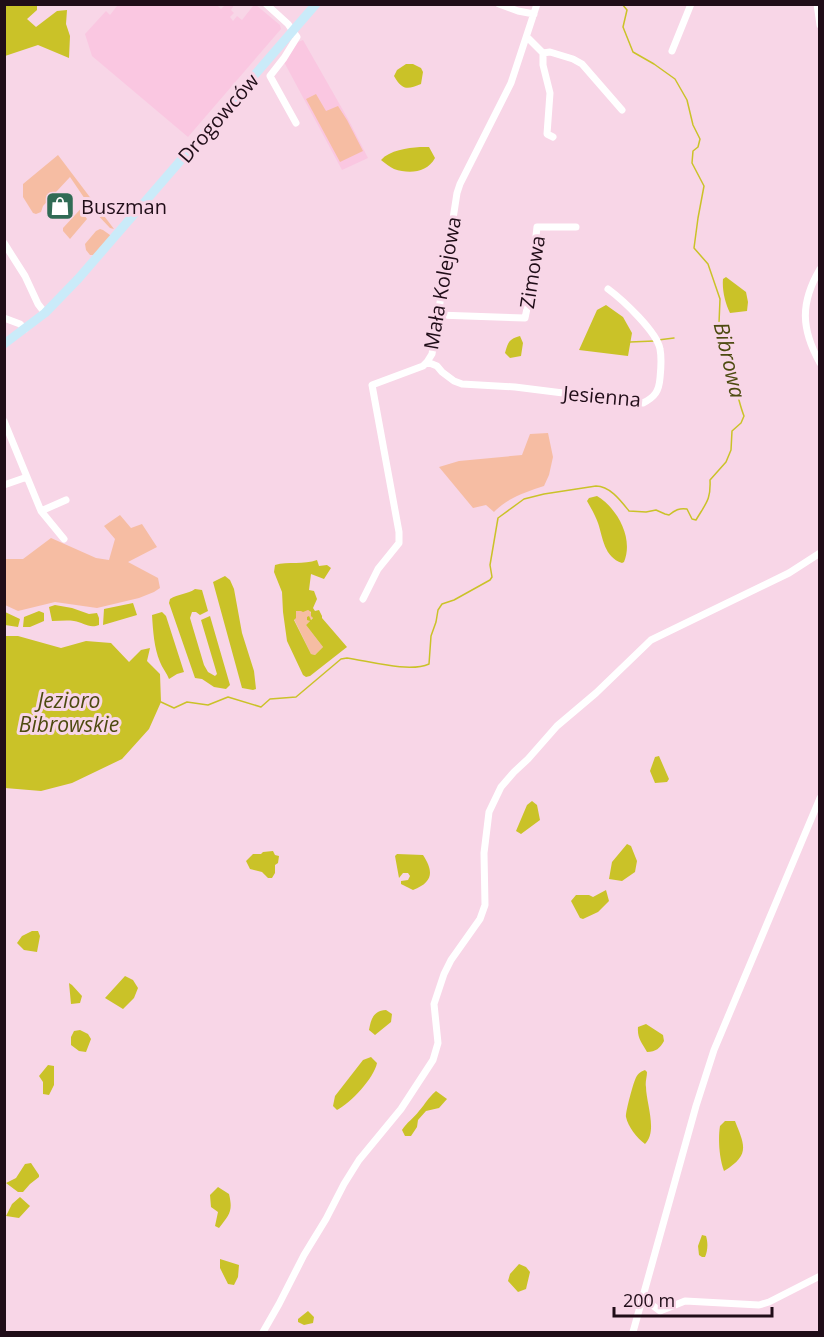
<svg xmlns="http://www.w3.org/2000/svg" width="824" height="1337" font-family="'Open Sans',sans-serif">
<rect width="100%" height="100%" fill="#f8d6e7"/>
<path fill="#fac7e1" d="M116 4H216L221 9 225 5H234L231 10 234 13 230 17 233 21 237 16 242 20 253 6 256 5 280 25 281 29 188 137 92 56 85 34 106 11 110 15 117 6Z
M303 40 348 119 368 158 342 170 284 62 298 42Z"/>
<path fill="#f6bda3" d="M316 94 326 111 338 106 347 120 363 151 340 162 306 99Z
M58 155 114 229 110 228 92 209 85 216 87 219 70 239 63 231V228L87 202 70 177 43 206 41 212 36 214 33 213 23 197V184Z
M100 229 103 230 110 235V237L94 255H90L86 250 85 244 96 231Z
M548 433 553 457 549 475 544 486C526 492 507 498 494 512L486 505 473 508 439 467 459 461 522 455 530 434Z
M120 515 131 528 142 524 157 547 128 562 158 578 160 588 154 592 139 598 97 608 55 602 18 611 5 605V559H23L51 538 96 558 109 560 115 539 104 526Z
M308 610 310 611 313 618 309 620 310 621 306 625 323 647 315 655 311 654 294 619 295 611Z"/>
<path fill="#cac228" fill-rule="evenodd" d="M4 5H37V10L27 19 36 27 57 11 67 10 66 24 70 36 69 58 38 45 5 56Z
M406 64H413L421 68 423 72 421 84C407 90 402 90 394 76L397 70Z
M420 147H429L435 158C427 173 409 174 394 169 390 167 385 163 381 160 390 150 407 148 420 147Z
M726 277 746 292 748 302 747 311 730 313C725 303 722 290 723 279Z
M606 305 623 317 632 333 628 356 579 350 597 310Z
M520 336 523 343 521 356 510 358 505 353C508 342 509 339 520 336Z
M597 496C617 508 634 538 624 562L622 563C604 557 603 538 598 523 595 515 591 508 587 501L589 498Z
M317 560 319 566 327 565 331 568 324 579 311 574 309 590 314 591 317 599 313 608 315 611 319 610 322 616V618L347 647 310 676 306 677 303 675 287 641 283 612 282 592 274 572 275 565C288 561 304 565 317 560ZM308 610 311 612V616L313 618 311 620 309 616 307 617V620L310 621 306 625 323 647 315 655 311 654 294 620 296 618V611H301L303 612Z
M225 576 230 580 234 589 242 633 254 671 256 689 253 690 242 688 213 582Z
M195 589 202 590 208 611 200 615 196 612H192L190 618 204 665 208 672 215 676 217 674 201 620 210 616 230 685 226 689 214 687 202 679 195 678 169 603 170 599C178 594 188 594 195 589Z
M133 603 137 615 103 625 104 609Z
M55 605 72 608 89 614 97 613 99 618V625C89 629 83 622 74 621 67 620 59 621 52 621L49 607Z
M39 611 44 613V621L30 627H23L24 617Z
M5 612 20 619 18 627 5 625Z
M162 612 166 616 184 672 177 674 169 679C167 673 162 668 160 662 154 648 153 630 152 615Z
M5 636H18L61 648 86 641 111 643 129 662 141 650 150 648 147 661 160 674 161 702 149 729 122 759 72 783 41 791 5 788Z
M659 756 669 779 667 782 655 783 650 771 655 757Z
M532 801 537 805 540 820 521 834 516 831 527 805Z
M627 844 631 846 637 861 635 872 622 881 609 879 612 862Z
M273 851 275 855 279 856 278 863 275 865V873L272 878H268L262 872 250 869 246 861 253 854H261L263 852Z
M397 854 423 855C434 872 433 882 413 890L401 884V881L408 880 410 876 408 873H403L399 878 395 856Z
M606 890 609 901 598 912 583 919 580 918 571 901 576 895H589L593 897Z
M32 931H38L40 936 37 952 24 950 17 943 22 936Z
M125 976 133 980 138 988 134 998 123 1009 105 998Z
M69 983 72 985 82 996 80 1003 71 1004Z
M386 1010 392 1014 391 1022 375 1035 369 1030C371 1019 373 1011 386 1010Z
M646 1024 663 1035 664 1041C660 1048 656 1052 647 1052 642 1043 637 1038 638 1027Z
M80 1030 88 1034 91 1039 86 1052 79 1051 71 1045V1037L74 1031Z
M371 1057 377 1063C374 1078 351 1103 337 1110L333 1106 335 1096 363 1060Z
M48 1065 54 1066V1085L49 1095 43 1094V1082L39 1076Z
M645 1070 647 1072C647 1077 645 1082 646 1087 646 1102 658 1132 645 1144 637 1138 628 1127 626 1117 625 1114 633 1084 635 1080 637 1074 640 1072 645 1070Z
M436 1091 447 1099 439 1108 426 1111 418 1120 417 1127 411 1136H405L402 1130C407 1122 414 1118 419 1111 426 1103 427 1099 436 1091Z
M725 1121H735C745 1146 750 1155 724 1171 719 1158 718 1138 720 1126Z
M31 1163 39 1175V1177L30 1184 23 1192H18L6 1183 16 1178 25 1164Z
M218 1187 229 1194C233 1211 230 1214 219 1228L215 1226 218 1212 211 1207 210 1195Z
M20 1197 30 1206 19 1218 6 1216 12 1204Z
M702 1235 706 1236C708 1242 708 1251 705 1257H702L699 1255 698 1246Z
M220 1259 239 1265 238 1277 234 1285 228 1284 220 1268Z
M519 1264 526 1267 530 1272 526 1289 518 1292 508 1281 510 1274Z
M308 1311 314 1317 313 1323 304 1325 298 1322V1319Z"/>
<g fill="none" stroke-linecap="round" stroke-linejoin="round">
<path stroke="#cac228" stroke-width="1.5" d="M658 340 674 338
M630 342 654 341
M161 702 174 708 187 702 208 705 228 697 261 707 270 699 296 697 341 659 347 658C369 661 409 673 429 664L431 636 436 622 438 610 442 604 454 600 490 580 492 577 490 565 498 518 524 499 544 494 596 486C610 486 621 501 629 511L646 512 656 510 665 514 669 515C675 510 679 508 687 509L692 519 696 520C706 503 711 500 710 480L726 462 731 450 732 431 741 423 744 416C739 404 738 391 731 379L719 323 720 299 708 264 694 248 698 218 704 186 692 163 693 151 698 147 700 139 693 125 687 100 675 79 654 64 633 52 623 27 627 10 622 4"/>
<path stroke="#fff" stroke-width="7" d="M266 4 288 24 297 37 284 58 270 76 296 123
M499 4 518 11 534 14
M817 4 820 25
M527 37 543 53V65L550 93 547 134 553 137
M672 51 691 4
M543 53 550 52 573 59 582 64 622 110
M4 243 25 276 38 304 45 313
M820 269C800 303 801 329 820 363
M438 315 525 318 529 299 537 227H576
M4 318 20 324 25 329
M427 362 437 366 442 372 454 381 462 384 515 387 643 403C655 397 659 391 660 378 661 368 662 359 660 349 657 332 623 300 608 289
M4 421 27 477 4 485
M27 477 41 511 64 539
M41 511 66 500
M363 599 378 569 399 543V532L372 385 423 366 427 362 432 354 457 193 460 184 511 83 537 4
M644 1294 652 1305 660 1311 685 1301 759 1305 769 1302 820 1276
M263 1332 279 1304 304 1255 326 1219 344 1184 359 1160 401 1109 433 1060 438 1043 434 1004 444 974 451 960 480 919 485 905 484 853 489 812 501 787 514 772 528 759 557 726 596 693 651 640 789 573 820 553
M633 1332 696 1106 714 1050 820 798"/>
<path stroke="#caebf9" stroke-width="9" d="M4 344 45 313 78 279 316 4"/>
</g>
<defs>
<g id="shop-square" transform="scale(1.5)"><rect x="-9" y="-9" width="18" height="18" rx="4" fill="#306b55" stroke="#f8d6e7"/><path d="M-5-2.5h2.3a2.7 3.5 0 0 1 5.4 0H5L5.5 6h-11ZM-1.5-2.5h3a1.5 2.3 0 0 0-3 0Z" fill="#fff"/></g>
</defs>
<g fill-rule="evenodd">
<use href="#shop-square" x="60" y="206"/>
</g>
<g text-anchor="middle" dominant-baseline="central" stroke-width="6" stroke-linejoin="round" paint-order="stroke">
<g font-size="20" fill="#200d18" stroke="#f8d6e7">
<text transform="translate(218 118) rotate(-49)">Drogowców</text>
<text transform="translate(532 272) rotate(-81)">Zimowa</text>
<text transform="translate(442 283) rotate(-80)">Mała Kolejowa</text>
<text transform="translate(602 396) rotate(5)">Jesienna</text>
</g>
<g font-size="20" fill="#200d18" stroke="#f8d6e7" text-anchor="start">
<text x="81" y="206">Buszman</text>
</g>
<g font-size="21" font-style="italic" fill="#4d4a10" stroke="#f8d6e7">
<text transform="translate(730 360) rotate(77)">Bibrowa</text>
<text x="69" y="700">Jezioro<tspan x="69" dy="24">Bibrowskie</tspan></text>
</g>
</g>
<rect width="824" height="1337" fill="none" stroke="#200d18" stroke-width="12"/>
<path d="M614 1307v9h158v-9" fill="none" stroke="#200d18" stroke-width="3"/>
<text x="623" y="1307" font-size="18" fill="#200d18" stroke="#f8d6e7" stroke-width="4.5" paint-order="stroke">200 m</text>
</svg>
